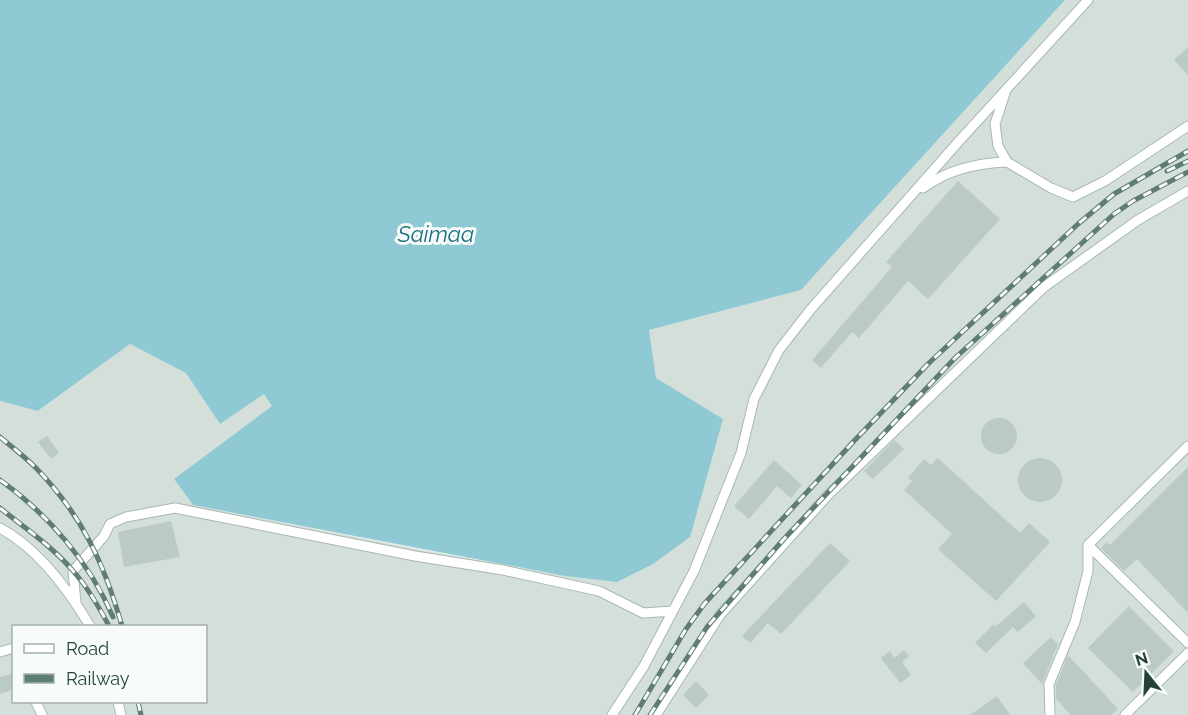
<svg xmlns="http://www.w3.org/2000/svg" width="1188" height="715" font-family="Raleway,sans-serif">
<rect width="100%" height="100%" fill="#e6efeb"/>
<path fill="#d4dfda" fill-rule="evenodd" d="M1065 0H1188V715H0V401L39 411 130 344 187 373 220 424 264 394 273 406 174 479 193 505 421 550 565 576 607 581 656 378 649 330 801 290ZM14 626H206V702H14Z"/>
<path fill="#8ec9d4" d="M0 0H1065L801 290 649 330 656 378 723 419 690 537 653 564 617 582 565 576 193 505 174 479 272 406 264 394 220 424 186 373 130 344 38 411 0 401Z"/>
<path fill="#bbcac4" d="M1188 47V75L1174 60Z
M958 181 1000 219 928 299 908 281 859 338 852 332 821 368 812 360 892 267 886 262Z
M981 436a18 18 0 1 1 36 0a18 18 0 1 1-36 0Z
M47 436 59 453 51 459 38 442Z
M894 440 904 449 873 479 864 471Z
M938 458 1020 533 1029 523 1050 542 996 601 938 549 952 534 904 490 912 481 908 478 924 459 931 465Z
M1018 480a22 22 0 1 1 44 0a22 22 0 1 1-44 0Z
M774 460 802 485 791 498 777 486 749 519 734 506Z
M1188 467V613L1137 559 1124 571 1101 548 1107 542 1110 545Z
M171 521 180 557 124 567 118 532Z
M830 543 850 561 781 634 768 623 750 643 742 636Z
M1024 602 1036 616 1018 632 1013 627 986 653 975 643 994 624 996 626Z
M1129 606 1174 651 1133 692 1088 648Z
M1051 637 1058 644 1042 684 1023 663Z
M904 650 909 656 902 662 911 675 900 683 881 658 890 651 894 658Z
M1068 655 1118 709 1111 715H1071L1056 699V685Z
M14 673V690L0 694V677Z
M696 681 709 695 696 708 683 695Z
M997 696 1010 715H970Z"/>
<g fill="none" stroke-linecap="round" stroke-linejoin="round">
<g stroke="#a8b8b2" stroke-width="11">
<path id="minor" d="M1005 93 995 124 998 146 1007 162 1051 188 1073 197 1105 181 1188 126
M923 188C947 170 977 163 1007 162
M0 528C39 549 68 589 90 626
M1088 545 1188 446
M76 603 73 571 104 536 110 524 126 517 175 508 415 556 503 570 599 591 643 613 673 611
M0 652 14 648
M36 702 42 715
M118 702 121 715
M612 715 644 666 694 571 741 453 754 399 779 350 811 309 960 140 1088 0
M656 715 720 615 828 495 1044 287 1138 220 1188 191
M1050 715 1049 684 1075 622 1088 571V545L1188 643
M1125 715 1188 653"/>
</g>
<use href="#minor" stroke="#fff" stroke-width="9"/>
<g stroke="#5f7d75" stroke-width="5">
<path id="rail" d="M1167 171 1188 161
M0 437C12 447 24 456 35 467 82 515 104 563 122 626
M0 480C48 514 90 563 113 617
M0 508C25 528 53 547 74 572 88 588 99 607 109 626
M138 702 141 715
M635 715 686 629 705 603 854 441 929 363 1078 224 1114 194 1188 151
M650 715 707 627 783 540 955 358 1114 214 1133 201 1188 172"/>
</g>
<use href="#rail" stroke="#f7fbf9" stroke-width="3" stroke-dasharray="9" stroke-linecap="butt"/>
</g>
<g text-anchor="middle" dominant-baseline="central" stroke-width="6" stroke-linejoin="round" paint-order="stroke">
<g font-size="22" font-style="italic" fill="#1c6f80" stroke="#f7fbf9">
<text x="436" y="234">Saimaa</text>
</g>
</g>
<rect x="12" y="625" width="195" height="78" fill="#f7fbf9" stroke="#a3b1ad" stroke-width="1.5"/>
<rect x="24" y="644" width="30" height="9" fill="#ffffff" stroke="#a3b1ad" stroke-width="1.5"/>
<text x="66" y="655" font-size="18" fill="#24423a">Road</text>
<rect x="24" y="674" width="30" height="9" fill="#5f7d75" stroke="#a3b1ad" stroke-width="1.5"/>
<text x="66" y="685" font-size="18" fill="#24423a">Railway</text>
<g transform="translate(1146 673) rotate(342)" stroke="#f7fbf9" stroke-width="4.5" paint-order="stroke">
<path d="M0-4.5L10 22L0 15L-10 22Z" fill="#24423a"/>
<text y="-9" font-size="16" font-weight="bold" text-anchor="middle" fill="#24423a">N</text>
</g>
</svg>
